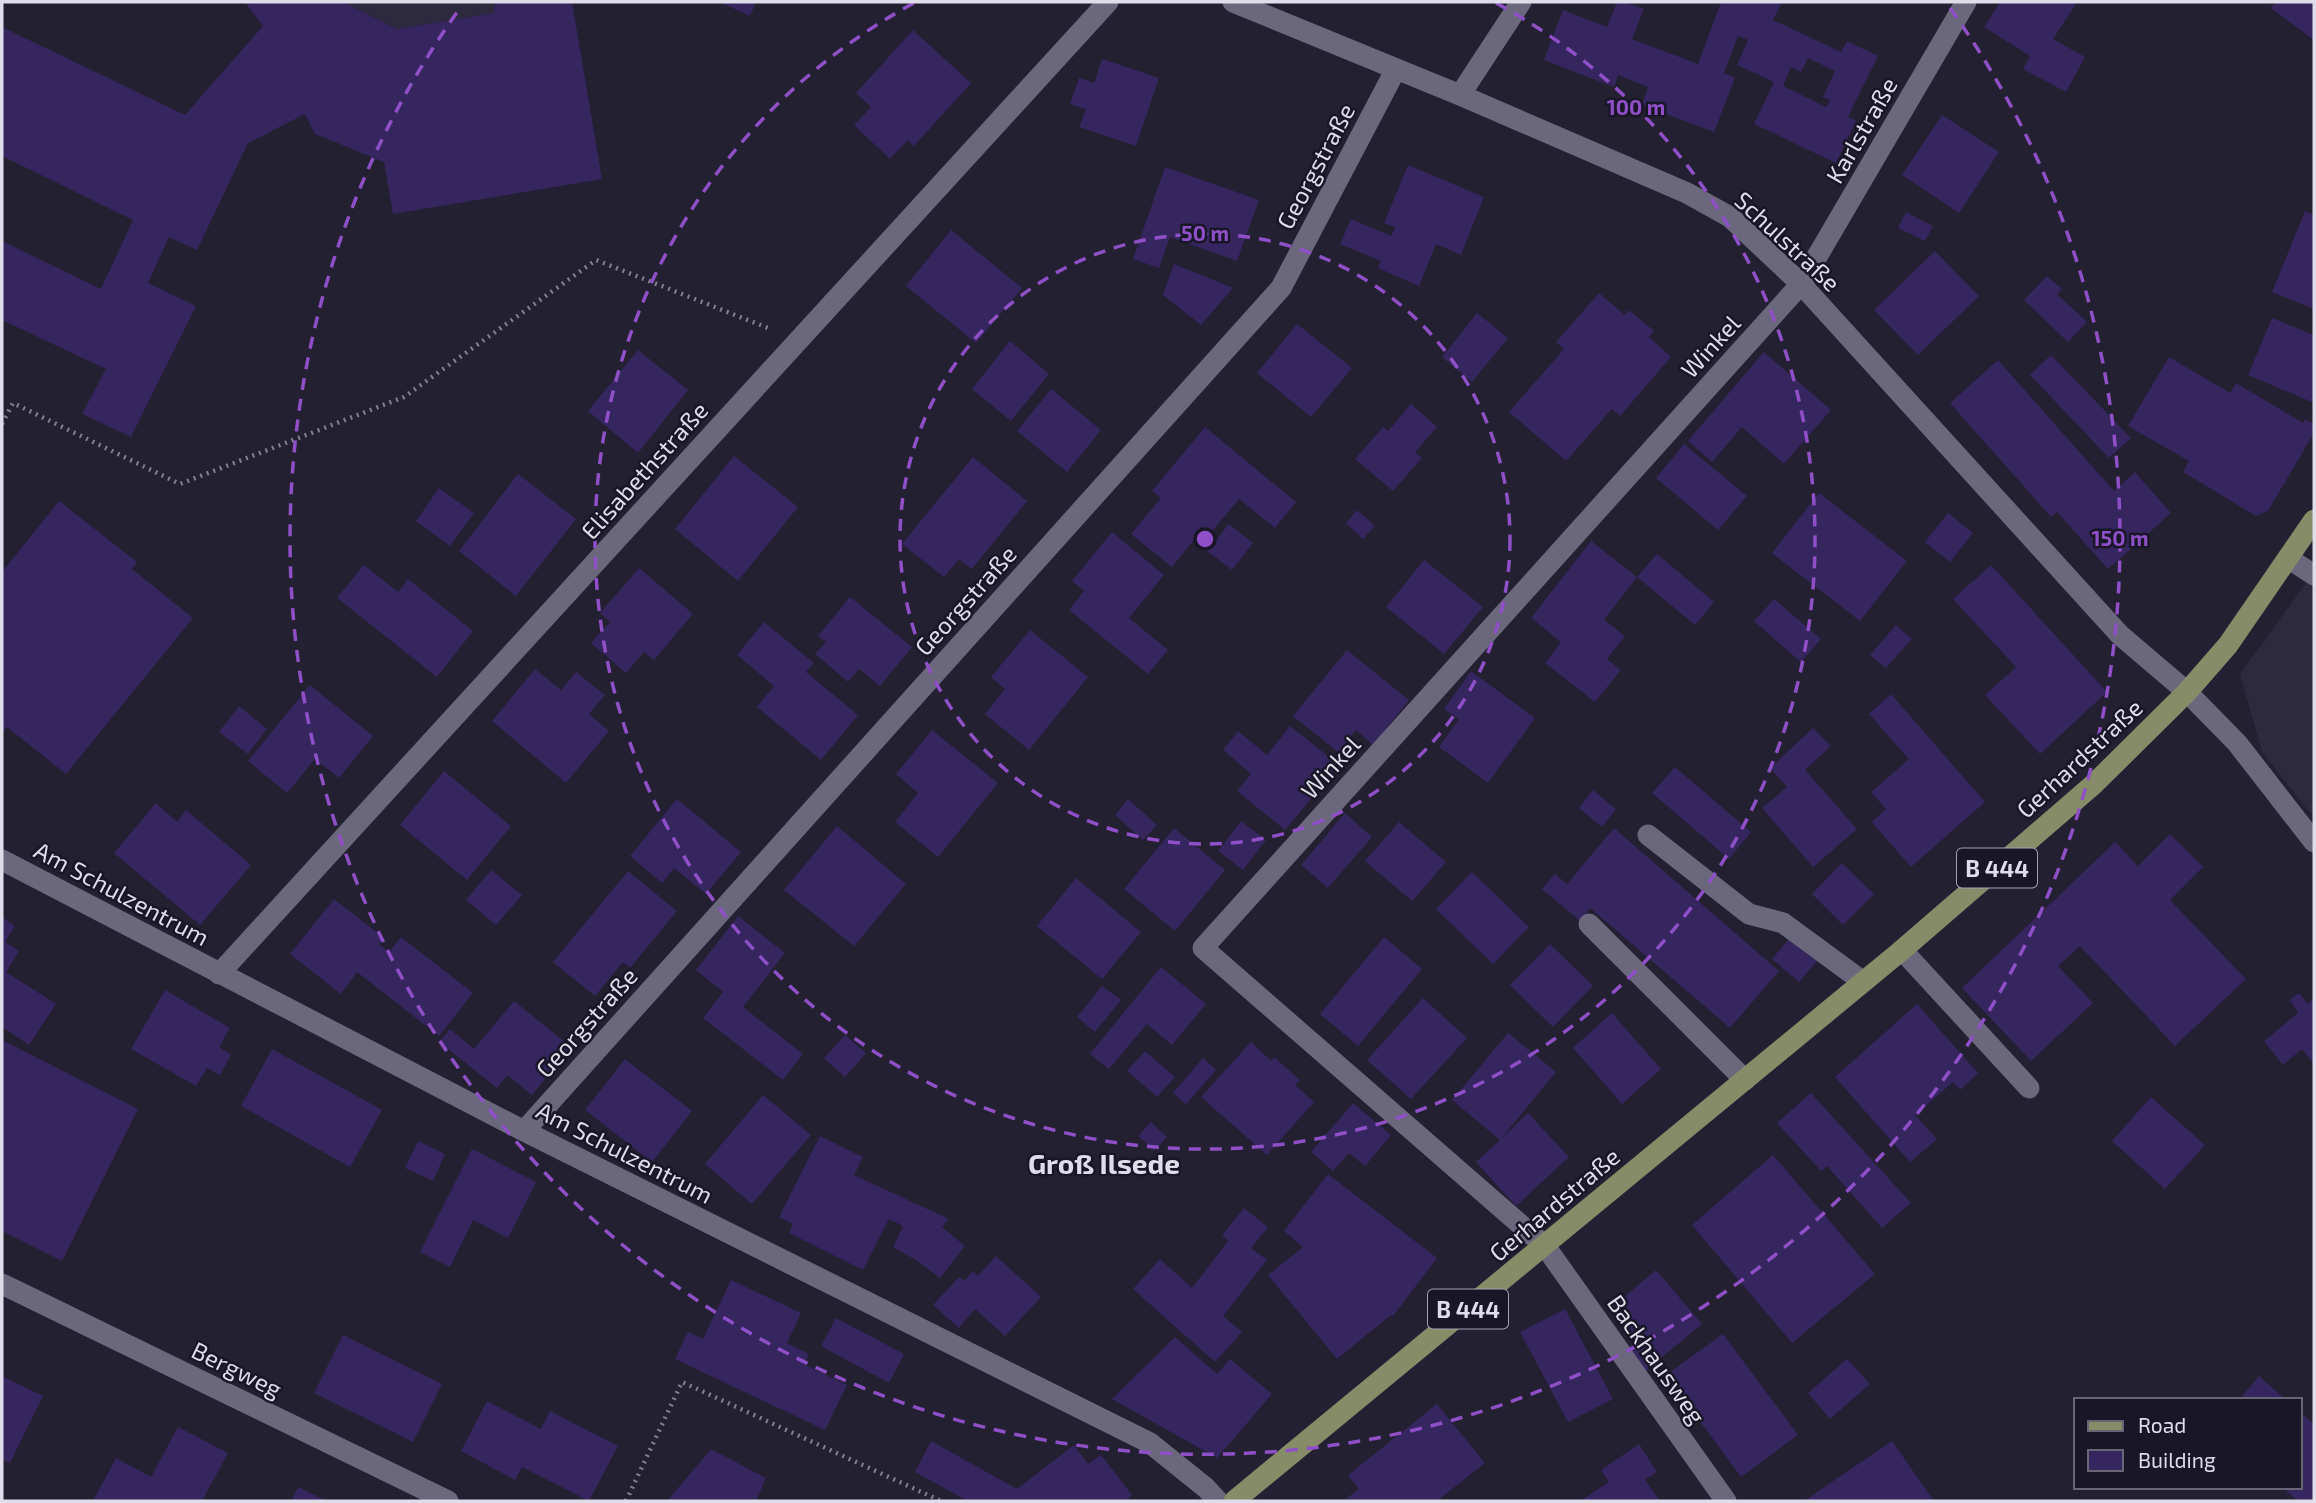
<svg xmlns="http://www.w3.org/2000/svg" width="2316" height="1503" font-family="'Exo 2',sans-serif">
<rect width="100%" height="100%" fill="#232031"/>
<path fill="#2d293f" d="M343 2H495L494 13 397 29Z
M2314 572V818L2262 752 2240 674Z"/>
<path fill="#35265f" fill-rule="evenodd" d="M245 2H343L397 29 494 13 495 2H572L602 179 393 214 384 162 315 134 305 114 248 143 197 250 169 237 148 283 196 306 131 437 82 414 106 369 2 320V241L101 289 133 220 2 156V27L185 115 263 26Z
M725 2H756L750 16 724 4Z
M1617 2H1624L1644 9 1632 39 1698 64 1721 2H1782L1773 20 1841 52 1847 41 1878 56 1848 117 1856 121 1836 163 1754 124 1774 82 1737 65 1748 40 1738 36 1724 73 1735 78 1714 132 1642 105 1648 87 1618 75 1614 87 1544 60 1563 10 1607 27ZM1808 58 1835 71 1823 97 1830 100 1826 107 1783 86 1791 67 1801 72Z
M2000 2H2073L2076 4 2053 39 2085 57 2066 92 2023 69 2030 56 1984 27Z
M2276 2H2314V40L2271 8Z
M913 30 971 83 914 146 908 140 890 159 854 125 871 107 856 93Z
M1102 59 1159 78 1136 146 1079 127 1086 109 1070 104 1079 78 1094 83Z
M1942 115 1999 152 1959 213 1902 175Z
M1408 165 1484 197 1461 255 1436 244 1419 286 1378 268 1381 261 1340 244 1351 219 1391 236 1395 227 1384 223Z
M1165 167 1259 200 1237 261 1170 237 1159 268 1133 259Z
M2305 211 2314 215V309L2272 292Z
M1906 212 1933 226 1925 241 1898 228Z
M951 230 1022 288 976 343 906 286Z
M1935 251 1979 296 1918 355 1874 310Z
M1174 264 1233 288 1201 325 1163 295Z
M2047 276 2062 289 2057 294 2087 322 2068 342 2024 300Z
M1599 293 1625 315 1629 310 1654 331 1649 337 1671 357 1620 416 1612 409 1566 461 1509 412 1564 349 1556 342Z
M1477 313 1508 338 1472 382 1442 357Z
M2272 318 2314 335V403L2248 375Z
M1297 324 1352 368 1311 417 1257 373Z
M1010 341 1049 374 1011 421 972 389Z
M638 350 688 390 638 453 588 411Z
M1764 352 1831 410 1784 464 1742 427 1712 462 1688 441Z
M2051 355 2131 438 2109 458 2030 375Z
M2169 357 2230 393 2236 383 2303 423 2305 419 2314 424V433L2268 511 2256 516 2183 472 2189 461 2128 426Z
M1998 360 2114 491 2135 472 2171 513 2108 569 2057 512 2051 517 1950 403Z
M1051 389 1101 430 1067 472 1017 431Z
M1411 404 1437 427 1415 452 1422 458 1393 491 1355 459 1383 427 1388 431Z
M1205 427 1296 502 1275 528 1239 499 1208 536 1201 531 1172 567 1131 534 1161 498 1152 491Z
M1684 444 1747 496 1718 530 1656 478Z
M734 456 798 507 738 581 675 529Z
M973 457 1027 501 972 569 959 559 944 577 902 544Z
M518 474 576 519 516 596 459 551Z
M439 488 474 513 450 546 416 521Z
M1819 493 1907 561 1860 621 1772 553Z
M59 501 137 562 132 569 193 618 66 774 7 727 2 733V572Z
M1357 510 1375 526 1363 539 1346 523Z
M1948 513 1973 533 1950 562 1925 542Z
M1229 524 1253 543 1232 570 1207 551Z
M1112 532 1164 575 1129 618 1168 650 1148 674 1069 610 1084 591 1072 581Z
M1591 541 1637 577 1604 620 1625 636 1607 659 1621 670 1595 702 1545 663 1561 642 1531 618Z
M1657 554 1714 602 1695 625 1637 577Z
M1424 560 1483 607 1444 654 1386 607Z
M364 565 398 592 408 579 473 631 437 677 337 598Z
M1991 565 2107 692 2040 754 1985 695 2016 667 1953 599Z
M639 568 693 614 654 660 644 652 626 673 591 643 610 622 600 613Z
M850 597 912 647 880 686 859 669 848 682 815 654 826 642 818 636Z
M1774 599 1821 639 1801 662 1754 621Z
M764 622 814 663 806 672 858 715 821 760 757 707 774 686 737 655Z
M1896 625 1912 639 1886 668 1870 655Z
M1030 630 1088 677 1029 750 985 714 1005 689 991 677Z
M1347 650 1409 700 1373 745 1356 730 1338 752 1293 716Z
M535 669 561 690 576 672 605 695 589 714 609 731 566 783 492 721Z
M1471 671 1535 718 1488 783 1439 747 1459 719 1444 709Z
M310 685 373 736 339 778 315 759 287 793 248 761Z
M1891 694 1985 802 1911 867 1872 822 1886 809 1871 792 1909 759 1869 714Z
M239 706 267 729 248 754 219 732Z
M1290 726 1339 765 1285 830 1237 791 1251 774 1223 750 1238 731 1267 755Z
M1813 728 1831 746 1805 770 1857 829 1813 867 1762 808 1787 787 1770 768Z
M932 730 998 783 938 857 895 822 918 793 896 774Z
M1675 767 1751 832 1729 859 1652 793Z
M444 771 511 826 467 880 400 825Z
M1593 790 1616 809 1602 827 1579 808Z
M677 799 741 852 706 894 674 868 662 883 630 856Z
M1128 799 1157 825 1143 840 1115 815Z
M156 803 177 822 186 810 251 865 200 925 114 853Z
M1345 813 1372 837 1328 888 1301 865Z
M1241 821 1266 840 1243 870 1218 851Z
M1399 822 1446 862 1412 901 1365 861Z
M837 826 906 884 854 946 784 890Z
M1174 828 1225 870 1175 931 1124 889Z
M1614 828 1779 971 1730 1028 1590 908 1580 921 1542 889 1555 874 1567 884Z
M2170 834 2203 867 2170 900 2246 979 2175 1046 2080 946 2058 966 2093 1003 2031 1061 1962 988 2115 842 2138 866Z
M1842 863 1874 894 1843 925 1812 894Z
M491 870 522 895 496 925 466 900Z
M628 871 677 911 630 968 623 962 595 996 553 962Z
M1472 872 1529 927 1493 964 1436 909Z
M1076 878 1141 932 1102 979 1037 926Z
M334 899 384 938 379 944 389 952 401 937 473 993 439 1036 357 972 341 994 290 954Z
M738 916 785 953 743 1007 803 1054 783 1080 703 1018 723 992 696 970Z
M2 917 15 926 5 942 19 951 6 972 56 1004 29 1045 2 1027Z
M1384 937 1422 969 1358 1046 1320 1014Z
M1789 939 1817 961 1799 982 1772 959Z
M1550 944 1593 986 1553 1027 1510 985Z
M1161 967 1206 1004 1172 1045 1147 1024 1109 1069 1090 1054Z
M1102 986 1121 1000 1095 1032 1077 1017Z
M165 990 230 1028 219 1047 231 1055 220 1075 207 1068 196 1086 131 1049Z
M2297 994H2300L2308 1004 2314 998V1064L2302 1049 2283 1065 2264 1041 2298 1013 2290 1000Z
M1423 998 1467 1038 1411 1099 1367 1060Z
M514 1001 571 1047 532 1095 507 1075 497 1088 439 1042 450 1029 474 1049Z
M1917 1004 1978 1073 1960 1090 1953 1082 1915 1115 1937 1139 1910 1162 1835 1077Z
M1612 1013 1661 1069 1622 1104 1573 1048Z
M1508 1033 1556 1072 1500 1140 1528 1113 1569 1157 1516 1206 1476 1162 1500 1140 1452 1100Z
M845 1035 866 1053 845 1077 824 1058Z
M2 1040 138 1109 62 1261 2 1231Z
M1251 1042 1271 1061 1274 1057 1300 1080 1295 1085 1314 1102 1267 1155 1201 1097Z
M272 1049 382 1110 350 1167 241 1106Z
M1145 1051 1175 1077 1157 1097 1127 1071Z
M1203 1058 1216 1070 1186 1104 1173 1093Z
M625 1059 692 1111 652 1162 585 1110Z
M1811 1093 1911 1203 1882 1228 1827 1166 1821 1171 1777 1123Z
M763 1095 811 1135 752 1204 705 1164Z
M2151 1097 2205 1145 2165 1189 2112 1141Z
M1353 1103 1391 1135 1365 1166 1349 1153 1333 1171 1311 1152Z
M1151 1122 1167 1137 1154 1151 1138 1136Z
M820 1136 863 1157 854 1175 949 1219 942 1227 965 1246 940 1278 916 1260 893 1247 903 1226 889 1219 863 1270 789 1233 793 1224 779 1217Z
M418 1141 445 1154 433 1181 405 1168Z
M472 1149 536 1182 508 1238 473 1220 450 1267 420 1252Z
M1773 1155 1875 1274 1792 1343 1692 1225Z
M1328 1174 1437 1258 1393 1316 1391 1315 1337 1359 1268 1275 1303 1247 1284 1231Z
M1244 1208 1268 1227 1251 1248 1267 1260 1223 1316 1242 1332 1215 1362 1133 1289 1160 1259 1192 1288 1228 1241 1222 1235Z
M996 1256 1041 1297 1005 1336 975 1309 959 1328 933 1305 959 1277 964 1281 973 1271 978 1276Z
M1656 1270 1702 1324 1644 1372 1625 1350 1638 1339 1612 1307Z
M731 1280 801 1313 787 1343 809 1354 804 1364 847 1385 825 1430 675 1359 688 1332 703 1339Z
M1565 1309 1613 1399 1568 1422 1520 1332Z
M836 1318 904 1354 889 1383 821 1346Z
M1723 1334 1798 1435 1741 1477 1666 1375Z
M343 1335 442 1384 413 1442 314 1393Z
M1175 1337 1217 1374 1230 1359 1272 1394 1217 1458 1112 1399Z
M1847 1359 1870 1384 1830 1419 1808 1393Z
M2 1376 43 1396 10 1463 2 1459Z
M2259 1376 2286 1400H2239Z
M487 1401 541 1429 550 1411 618 1446 589 1501 522 1467 515 1480 461 1451Z
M1437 1404 1485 1463 1437 1501H1343L1359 1489 1348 1475Z
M2300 1412 2314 1424V1501H2298L2282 1487H2300Z
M178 1427 228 1453 202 1501H93L116 1458 151 1477Z
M931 1441 1017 1489 1074 1445 1088 1464 1101 1455 1132 1495 1125 1501H968L915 1472Z
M1892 1441 1934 1501H1804Z
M1639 1444 1657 1472 1645 1480 1660 1501H1580L1609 1482 1601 1470Z
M711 1449 766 1478 756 1501H667Z
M298 1487 327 1501H291Z"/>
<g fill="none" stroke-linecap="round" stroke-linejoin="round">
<path stroke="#82808e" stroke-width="4.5" stroke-dasharray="2 5" stroke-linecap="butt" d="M2 424 13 403 180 484 404 397 596 260 768 328
M626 1501 682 1382 941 1501"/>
<path stroke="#6b687d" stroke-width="21" d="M1233 2 1460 95 1687 193 1730 217 1801 284 2120 635 2187 692 2237 743 2314 842
M1460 95 1521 2
M2288 558 2314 575
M1648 835 1749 914 1783 923 1862 981
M2 860 524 1131 1150 1443 1206 1488 1218 1501
M1589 924 1745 1080
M1902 950 2029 1088
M219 974 1108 2
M524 1131 1281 288 1396 69
M2 1284 448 1501
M1726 1501 1545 1246 1203 948 1801 284 1966 2"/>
<path stroke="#868c67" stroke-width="21" d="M1234 1501 1902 950 2094 784 2187 692 2228 645 2314 520"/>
</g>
<g fill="none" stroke="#8f4fc7" stroke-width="3.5" stroke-dasharray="12 9">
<circle cx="1205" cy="539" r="305"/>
<path d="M1496 3A610 610 0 1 1 914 3"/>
<path d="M1950 8A915 915 0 1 1 460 8"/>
</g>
<g text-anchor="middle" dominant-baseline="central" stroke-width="5" stroke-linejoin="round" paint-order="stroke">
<g fill="#191727" stroke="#a4a2af" stroke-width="2">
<rect x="1957" y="848.5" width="80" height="39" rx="5"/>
<rect x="1428" y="1289.5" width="80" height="39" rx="5"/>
</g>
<g font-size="23" font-weight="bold" fill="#dfdde9">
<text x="1997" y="868">B 444</text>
<text x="1468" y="1309">B 444</text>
</g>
<g font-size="24" fill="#dfdde9" stroke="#191727">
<text transform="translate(1861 130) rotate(-60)">Karlstraße</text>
<text transform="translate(1315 166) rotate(-62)">Georgstraße</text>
<text transform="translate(1788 241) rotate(43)">Schulstraße</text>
<text transform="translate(1710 346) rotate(-48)">Winkel</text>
<text transform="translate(644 470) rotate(-48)">Elisabethstraße</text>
<text transform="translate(965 600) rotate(-48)">Georgstraße</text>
<text transform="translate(2079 758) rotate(-43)">Gerhardstraße</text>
<text transform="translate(1330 767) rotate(-48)">Winkel</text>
<text transform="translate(122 893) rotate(28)">Am Schulzentrum</text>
<text transform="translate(586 1022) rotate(-48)">Georgstraße</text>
<text transform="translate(625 1152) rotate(27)">Am Schulzentrum</text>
<text transform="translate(1554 1204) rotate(-40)">Gerhardstraße</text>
<text transform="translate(1657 1359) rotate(55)">Backhausweg</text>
<text transform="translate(237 1369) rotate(26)">Bergweg</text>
</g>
<g font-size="28" font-weight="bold" fill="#dfdde9" stroke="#191727">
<text x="1104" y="1163">Groß Ilsede</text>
</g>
</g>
<circle cx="1205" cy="539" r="10" fill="#8f4fc7" stroke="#191727" stroke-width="3.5"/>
<g font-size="21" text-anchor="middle" font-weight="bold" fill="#8f4fc7" stroke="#191727" stroke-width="5" stroke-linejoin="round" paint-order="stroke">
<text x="1636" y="115">100 m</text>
<text x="1205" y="241">50 m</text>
<text x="2120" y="546">150 m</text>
</g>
<rect width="2316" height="1503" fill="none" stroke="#dfdde9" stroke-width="7"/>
<rect x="2074" y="1398" width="228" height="91" fill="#191727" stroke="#686675" stroke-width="2"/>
<rect x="2088" y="1421" width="35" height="10" fill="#868c67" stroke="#686675" stroke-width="2"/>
<text x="2138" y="1433" font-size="21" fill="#dfdde9">Road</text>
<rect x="2088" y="1450" width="35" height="21" fill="#35265f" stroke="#686675" stroke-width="2"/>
<text x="2138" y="1468" font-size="21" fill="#dfdde9">Building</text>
</svg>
